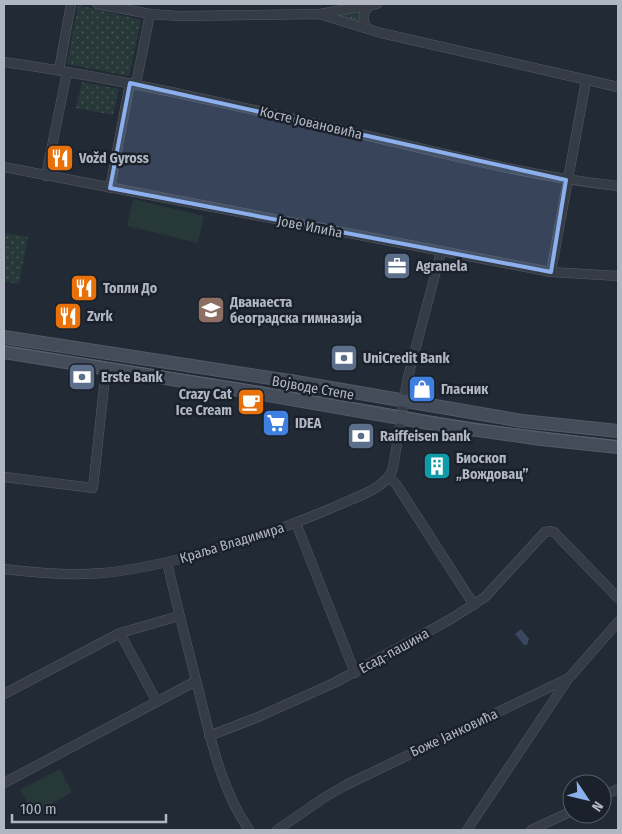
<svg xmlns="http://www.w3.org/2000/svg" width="622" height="834" font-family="'Fira Sans Condensed',sans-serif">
<defs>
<pattern id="grass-tufts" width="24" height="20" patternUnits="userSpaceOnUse" patternTransform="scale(1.25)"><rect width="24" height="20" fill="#273839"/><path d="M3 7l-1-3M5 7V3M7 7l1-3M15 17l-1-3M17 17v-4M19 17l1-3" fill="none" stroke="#445354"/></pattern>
<pattern id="park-dots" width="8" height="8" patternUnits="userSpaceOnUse" patternTransform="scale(1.25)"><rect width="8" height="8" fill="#273839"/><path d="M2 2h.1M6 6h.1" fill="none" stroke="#445354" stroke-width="1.8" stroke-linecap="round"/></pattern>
</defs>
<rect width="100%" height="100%" fill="#222a36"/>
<path fill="url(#grass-tufts)" d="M357 10 360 12 359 22 338 16V14Z"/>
<path fill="url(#park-dots)" d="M78 5 141 20 129 76 67 64Z
M82 82 119 89 113 115 76 108Z
M4 233 28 237 19 284 4 281Z"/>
<path fill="#273839" d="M133 199 204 216 198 243 127 226Z
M60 769 72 792 34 814 20 790Z"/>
<path fill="#39485e" d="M521 629 529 639 527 645H524L515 634Z"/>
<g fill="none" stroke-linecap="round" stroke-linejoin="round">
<g stroke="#535a64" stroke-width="10">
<path id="minor" d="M97 4 150 14 179 16 319 14 377 4
M319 14 381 33 618 87
M367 28C362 19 362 14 369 6
M4 62C130 80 254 110 377 138 457 157 537 177 618 186
M59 70 71 4
M136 84 150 14
M4 167 551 272 618 276
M46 176 67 72
M110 188 130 83
M551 272 586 81
M4 477 93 488 106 368
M389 477 396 484 474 605
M296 523 355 673
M167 562C176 602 186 641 196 680 209 731 219 786 249 830
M4 569C36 573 70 576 102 573 128 571 155 565 180 559 236 545 289 527 341 504 358 496 387 488 393 468L407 381 441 252
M120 633 157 702
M4 694 120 633 179 616
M209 736 258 717 334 683 451 619 485 597 545 532 550 531 554 532 618 598
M4 783 196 681
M602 796 618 789
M277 830 325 797 346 785 569 678 618 622
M467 830 568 679
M531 830 572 811"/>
</g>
<g stroke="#535a64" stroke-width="14">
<path id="secondary" d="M4 337 290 381 522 421 618 431
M4 352 233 389 429 423 541 439 618 447"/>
</g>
<use href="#minor" stroke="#363c46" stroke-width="9"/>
<use href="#secondary" stroke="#444c59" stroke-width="12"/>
<path stroke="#58606d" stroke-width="1" d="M4 346 258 386 477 424 618 441"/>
</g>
<path fill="#8bb0ed" fill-opacity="0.2" stroke="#8bb0ed" stroke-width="4" stroke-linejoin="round" d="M130 83 566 180 551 272 110 188Z"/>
<defs>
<g id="restaurant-square" transform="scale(1.4375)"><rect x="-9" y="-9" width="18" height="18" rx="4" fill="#e8710a" stroke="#1b212b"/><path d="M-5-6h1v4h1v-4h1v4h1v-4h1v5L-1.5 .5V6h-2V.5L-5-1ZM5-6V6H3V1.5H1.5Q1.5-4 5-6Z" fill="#fff"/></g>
<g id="office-square" transform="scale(1.4375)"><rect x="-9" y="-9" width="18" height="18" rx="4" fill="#5c6f8a" stroke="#1b212b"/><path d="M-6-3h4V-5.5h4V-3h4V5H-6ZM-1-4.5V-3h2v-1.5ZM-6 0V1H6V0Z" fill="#fff"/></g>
<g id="school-square" transform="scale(1.4375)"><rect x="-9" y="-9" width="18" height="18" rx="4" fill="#8d6e63" stroke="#1b212b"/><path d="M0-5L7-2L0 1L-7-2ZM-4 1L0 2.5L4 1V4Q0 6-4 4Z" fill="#fff"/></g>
<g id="bank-square" transform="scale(1.4375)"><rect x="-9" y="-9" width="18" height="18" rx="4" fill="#5c6f8a" stroke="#1b212b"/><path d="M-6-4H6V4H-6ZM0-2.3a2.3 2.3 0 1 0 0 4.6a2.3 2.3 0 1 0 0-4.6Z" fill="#fff"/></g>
<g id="shop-square" transform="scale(1.4375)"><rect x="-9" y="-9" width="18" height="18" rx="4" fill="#3f7fe0" stroke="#1b212b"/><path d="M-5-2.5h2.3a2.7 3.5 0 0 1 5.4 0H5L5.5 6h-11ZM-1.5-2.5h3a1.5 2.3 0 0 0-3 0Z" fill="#fff"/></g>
<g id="cafe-square" transform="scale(1.4375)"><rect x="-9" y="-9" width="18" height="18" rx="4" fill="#e8710a" stroke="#1b212b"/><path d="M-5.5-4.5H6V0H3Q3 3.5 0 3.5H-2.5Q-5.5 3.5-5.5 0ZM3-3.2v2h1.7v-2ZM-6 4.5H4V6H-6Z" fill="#fff"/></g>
<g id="supermarket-square" transform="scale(1.4375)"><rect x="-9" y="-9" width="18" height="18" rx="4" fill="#3f7fe0" stroke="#1b212b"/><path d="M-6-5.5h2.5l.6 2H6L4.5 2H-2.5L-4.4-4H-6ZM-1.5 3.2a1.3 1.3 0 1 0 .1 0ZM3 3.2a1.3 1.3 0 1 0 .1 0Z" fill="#fff"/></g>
<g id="building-square" transform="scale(1.4375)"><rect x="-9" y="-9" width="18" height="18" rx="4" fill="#0f9aa8" stroke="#1b212b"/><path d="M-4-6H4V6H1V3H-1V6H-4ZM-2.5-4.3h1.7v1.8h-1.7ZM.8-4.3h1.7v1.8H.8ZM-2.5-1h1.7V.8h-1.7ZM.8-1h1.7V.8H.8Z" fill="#fff"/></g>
</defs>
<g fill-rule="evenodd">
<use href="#restaurant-square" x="60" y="158"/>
<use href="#office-square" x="397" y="266"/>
<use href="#restaurant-square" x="84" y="288"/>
<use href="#school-square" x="211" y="310"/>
<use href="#restaurant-square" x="68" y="316"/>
<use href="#bank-square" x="344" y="358"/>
<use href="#bank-square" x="82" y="377"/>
<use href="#shop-square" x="422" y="389"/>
<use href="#cafe-square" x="251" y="402"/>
<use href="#supermarket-square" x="276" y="423"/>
<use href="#bank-square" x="361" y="436"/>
<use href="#building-square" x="437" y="466"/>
</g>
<g text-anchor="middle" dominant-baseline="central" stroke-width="5" stroke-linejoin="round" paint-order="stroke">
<g font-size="14" fill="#b0b7c3" stroke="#1b212b">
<text transform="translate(311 123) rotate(13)">Косте Јовановића</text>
<text transform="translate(310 227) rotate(11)">Јове Илића</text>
<text transform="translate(313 388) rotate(10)">Војводе Степе</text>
<text transform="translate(232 543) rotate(-17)">Краља Владимира</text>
<text transform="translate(394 651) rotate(-29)">Есад-пашина</text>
<text transform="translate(454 733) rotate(-25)">Боже Јанковића</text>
</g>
<g font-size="14" font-weight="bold" fill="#b0b7c3" stroke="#1b212b" text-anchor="start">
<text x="79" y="158">Vožd Gyross</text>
<text x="416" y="266">Agranela</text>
<text x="103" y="288">Топли До</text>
<text x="230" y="302">Дванаеста<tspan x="230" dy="16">београдска гимназија</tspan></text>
<text x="87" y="316">Zvrk</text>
<text x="363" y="358">UniCredit Bank</text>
<text x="101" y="377">Erste Bank</text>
<text x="441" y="389">Гласник</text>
<text x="232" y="394" text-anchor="end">Crazy Cat<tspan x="232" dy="16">Ice Cream</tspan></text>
<text x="295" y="423">IDEA</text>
<text x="380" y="436">Raiffeisen bank</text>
<text x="456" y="458">Биоскоп<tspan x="456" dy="16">„Вождовац”</tspan></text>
</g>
</g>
<rect width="622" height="834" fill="none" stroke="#b0b7c3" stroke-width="10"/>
<g transform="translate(587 799) rotate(125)"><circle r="24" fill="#1b212b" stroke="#575d68"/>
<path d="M0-4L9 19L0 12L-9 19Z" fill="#8bb0ed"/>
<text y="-8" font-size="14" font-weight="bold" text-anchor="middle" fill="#b0b7c3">N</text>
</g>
<path d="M12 814v8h154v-8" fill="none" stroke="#b0b7c3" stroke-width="2.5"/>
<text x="20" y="814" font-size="15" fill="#b0b7c3" stroke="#1b212b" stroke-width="4" paint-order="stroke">100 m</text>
</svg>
